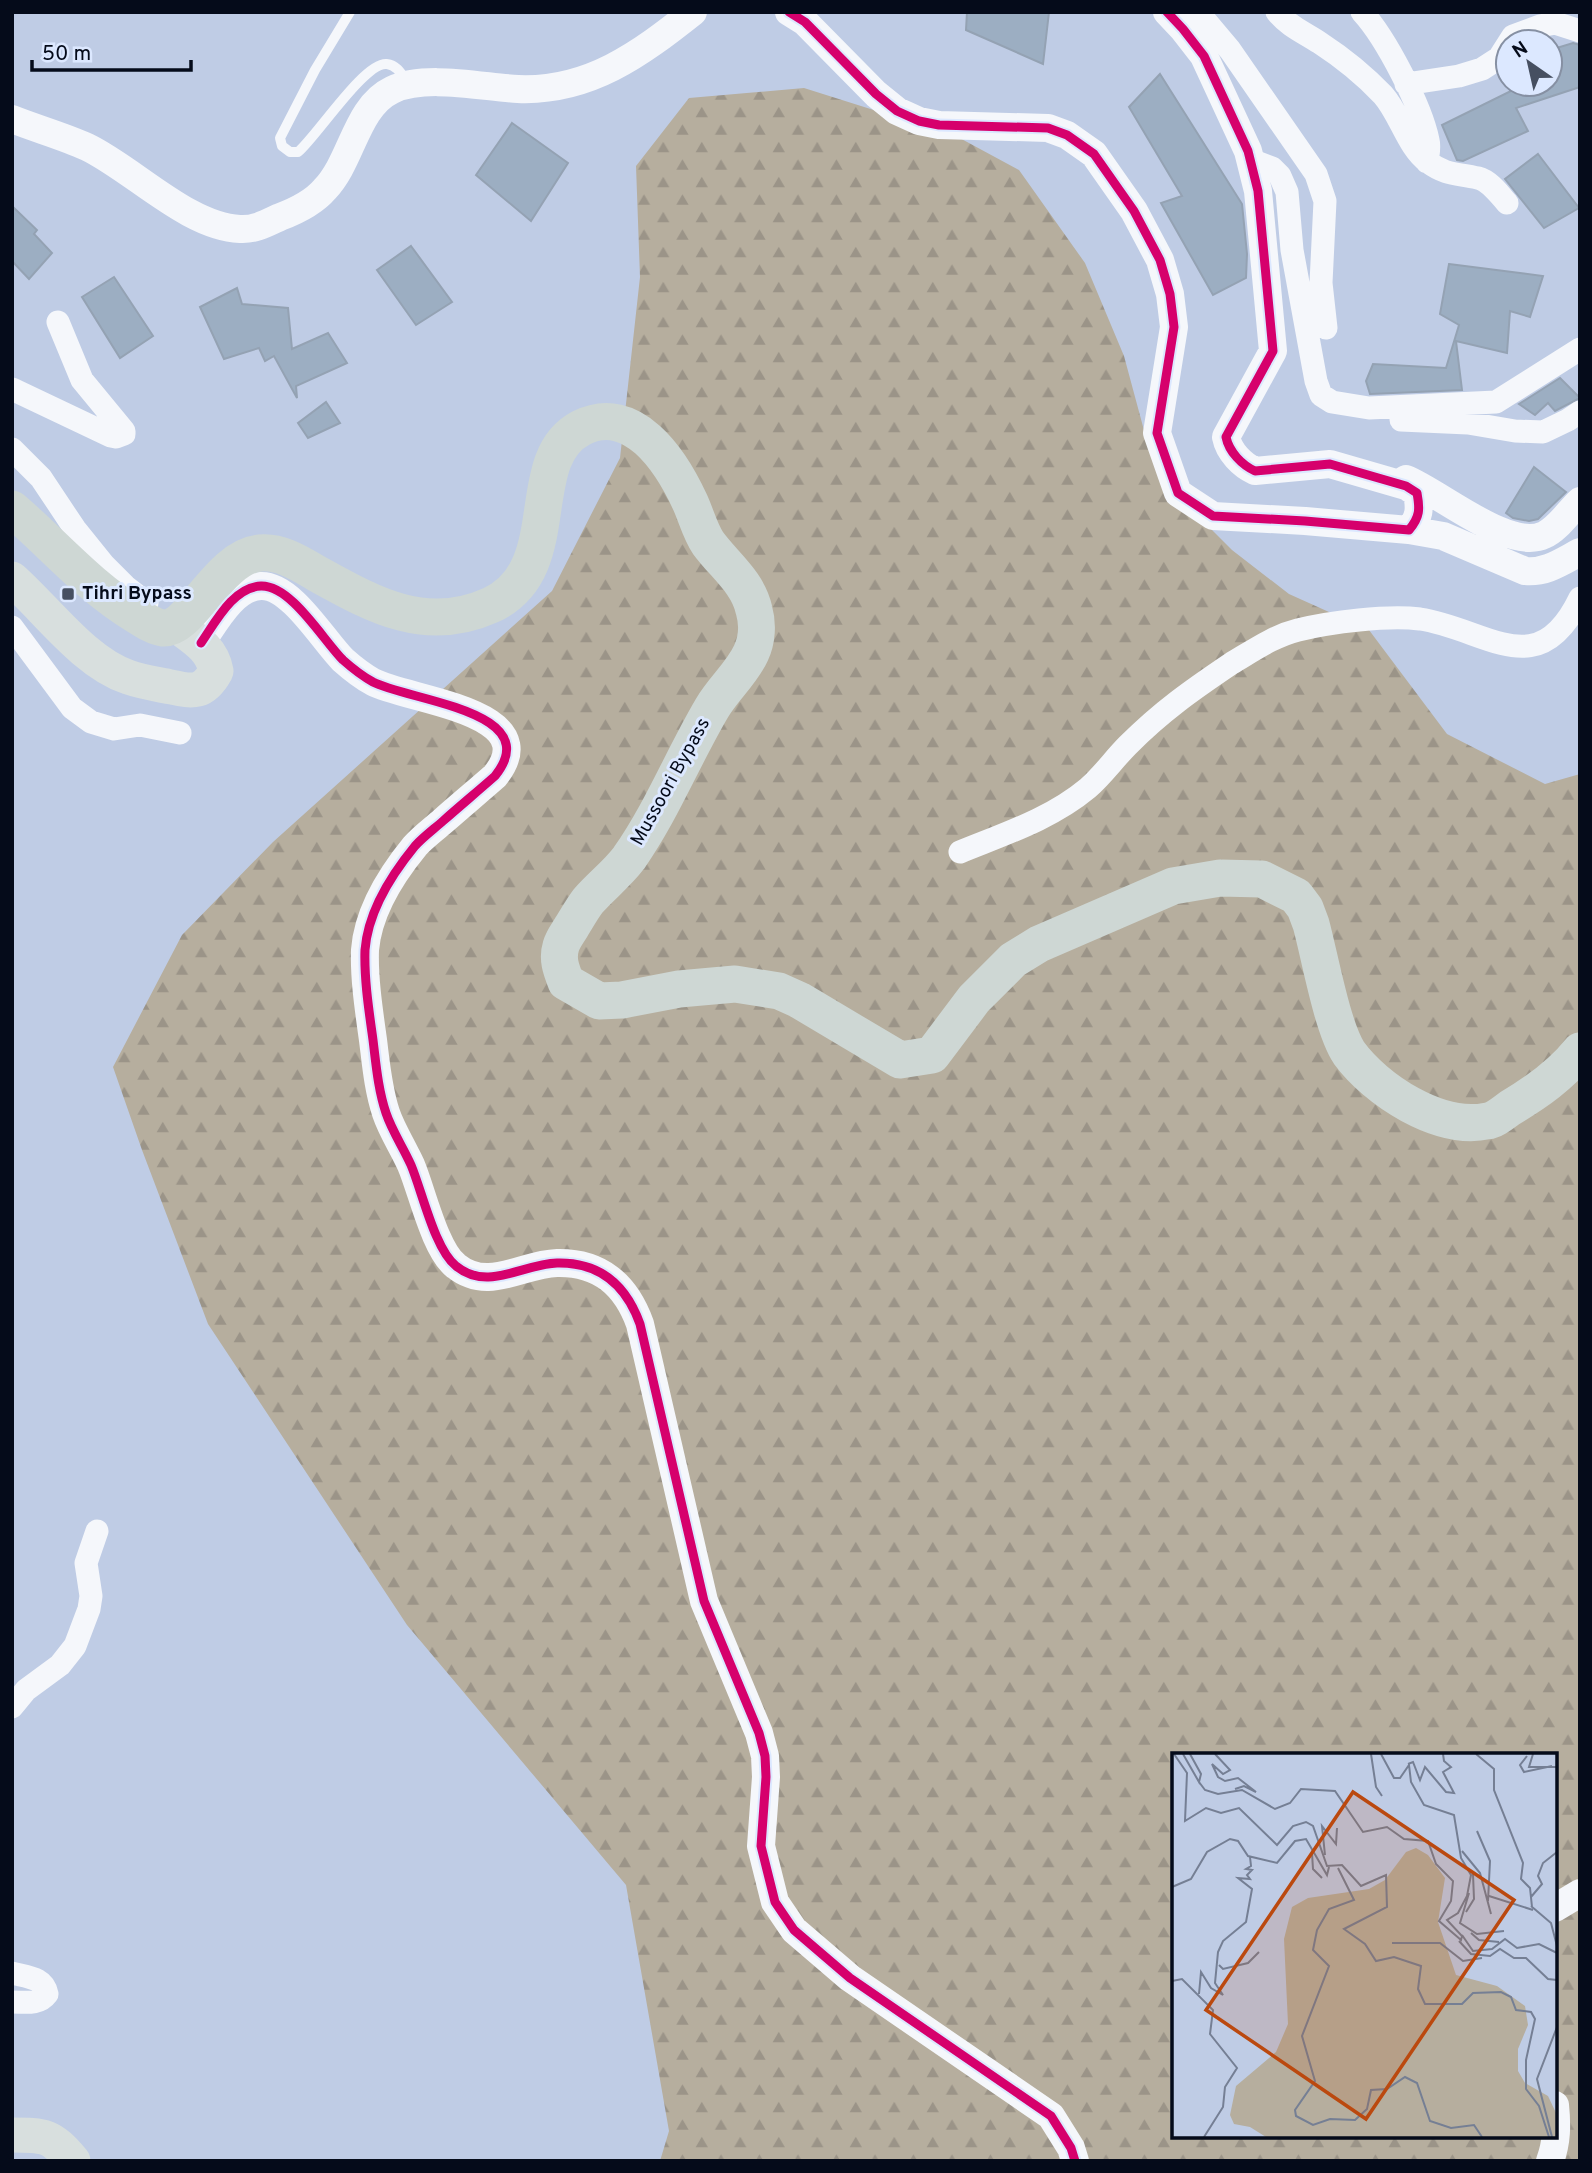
<svg xmlns="http://www.w3.org/2000/svg" width="1592" height="2173" font-family="Overpass,sans-serif">
<defs>
<pattern id="forest-firs" width="22" height="20" patternUnits="userSpaceOnUse" patternTransform="scale(1.75)"><rect width="22" height="20" fill="#b6ae9e"/><path d="M5 1l3.5 6h-7zM16 11l3.5 6h-7z" fill="#9b9488"/></pattern>
</defs>
<rect width="100%" height="100%" fill="#bfcce5"/>
<path fill="url(#forest-firs)" fill-rule="evenodd" d="M804 88 956 136 1019 170 1085 263 1124 356 1145 434 1178 496 1232 550 1289 594 1369 630 1447 734 1545 784 1580 774V2161H660L669 2131 626 1885 407 1625 208 1324 142 1150 113 1067 182 935 273 842 552 591 620 458 640 277 636 166 689 98ZM1174 1755H1555V2136H1174Z"/>
<path fill="#9caec2" stroke="#94a2b3" stroke-width="2" d="M967 12H1049L1043 64 966 30Z
M1573 43 1580 45V87L1516 108 1528 131 1463 161 1457 160 1442 125 1525 84H1550V50Z
M1160 74 1242 204 1247 254 1246 278 1213 295 1161 203 1182 196 1129 107Z
M512 123 568 163 531 221 476 175Z
M1538 154 1579 208 1544 228 1505 179Z
M12 206 37 230 34 234 52 253 29 279 12 261Z
M411 246 452 302 416 325 377 270Z
M1449 264 1543 276 1530 317 1510 311 1507 353 1456 341 1462 390 1370 394 1366 381 1373 364 1446 368 1459 325 1440 314Z
M114 277 153 336 120 358 82 297Z
M237 288 242 304 288 308 292 349 328 333 347 363 296 386 297 398 274 356 265 361 259 348 224 359 200 307Z
M1560 378 1580 398 1555 411 1548 403 1535 415 1519 404Z
M326 402 340 423 308 438 298 423Z
M1534 467 1566 492 1538 519 1529 521 1513 518 1506 513Z"/>
<g fill="none" stroke-linecap="round" stroke-linejoin="round">
<path stroke="#f5f7fb" stroke-width="10" d="M350 12 315 70 280 138 282 146 290 152H298C317 136 365 61 387 64 397 65 402 75 407 82"/>
<path stroke="#f5f7fb" stroke-width="23" d="M1198 12 1230 50 1316 174 1325 201 1321 283 1326 328
M1277 12C1288 26 1305 33 1320 43 1343 58 1364 75 1383 95 1400 114 1408 148 1428 162 1447 176 1458 173 1478 178 1490 181 1499 194 1507 203
M1362 12C1386 38 1421 106 1428 140 1430 148 1428 154 1427 162
M1406 84 1459 76 1482 69 1499 58 1513 36 1540 26 1555 23 1580 31
M1251 160 1272 168 1280 176 1287 192 1292 250 1316 381 1321 395 1332 402 1369 408 1496 402 1580 349
M12 389 111 436 116 437 124 434V431L82 380 58 322
M1401 420 1468 423 1515 431 1543 432 1568 420 1580 412
M12 449 41 478 75 529 104 565 125 586 147 603
M12 627 72 708 91 722 114 729 140 725 180 733
M960 852C1004 834 1051 819 1088 788 1103 775 1114 759 1128 745 1162 711 1192 690 1232 663 1254 650 1274 636 1298 630 1331 622 1387 615 1420 619 1487 629 1538 686 1580 598
M12 1707 26 1690 60 1665 75 1646 89 1609 91 1596 86 1563 97 1531
M12 1973C27 1977 44 1977 47 1994 39 2005 25 2002 12 2002"/>
<path stroke="#f5f7fb" stroke-width="28" d="M789 12 805 22 876 94 897 111 919 121 939 125 1048 128 1067 135 1094 154 1134 211 1160 260 1170 294 1174 327 1157 433 1178 493 1213 516 1305 521 1409 530C1420 517 1420 509 1417 493L1406 486 1330 464 1255 471C1242 465 1229 452 1226 437L1273 351 1258 191 1248 151 1204 56 1183 29 1167 12
M12 119C37 129 63 136 87 147 133 169 188 227 240 229 255 230 267 223 280 217 296 211 314 202 325 189 352 161 356 107 392 90 425 74 482 87 518 89 589 92 640 54 693 12
M1406 479C1439 492 1509 552 1544 535 1558 529 1569 511 1580 501
M1409 530 1443 536 1525 571C1546 573 1561 562 1580 552
M201 643C215 623 233 587 261 586 291 585 323 640 343 660 352 668 362 676 373 682 410 701 547 711 495 776 478 791 460 806 443 821 434 829 423 837 415 846 392 874 368 912 365 950 364 979 369 1011 373 1040 376 1064 378 1089 386 1113 392 1131 403 1147 411 1165 422 1191 435 1250 456 1266 488 1292 522 1264 557 1263 600 1262 626 1285 640 1324L704 1601 759 1733 765 1756 766 1777 761 1846 775 1902 794 1930 850 1978 1051 2116 1071 2148 1075 2161
M1555 1908 1580 1893
M1550 2161C1557 2142 1557 2125 1555 2105"/>
<path stroke="#d8dfde" stroke-width="35" d="M12 579C47 610 84 662 128 677 142 682 157 684 171 687 194 692 204 693 216 671 212 648 193 638 176 625
M12 2135C45 2135 51 2135 73 2161"/>
<path stroke="#ced7d4" stroke-width="37" d="M12 509C54 545 89 587 136 615 144 620 154 627 163 628 191 630 218 557 260 553 280 551 299 563 316 573 372 604 425 635 491 605 568 569 520 460 581 428 633 402 671 461 690 502 696 515 700 531 708 543 724 565 748 582 754 610 758 624 757 640 751 653 742 673 723 689 712 708 683 757 662 811 629 858 617 874 601 886 588 901 582 909 577 918 572 926 568 933 563 939 561 946 557 959 561 969 566 982L599 1001 622 1000 679 989 735 984 779 991 799 1000 900 1060 932 1055 974 999 1013 960 1039 944 1173 886 1220 878 1262 879 1296 896 1305 908 1311 924C1320 957 1332 1027 1349 1053 1376 1090 1439 1131 1487 1121 1495 1120 1503 1113 1510 1108 1537 1092 1561 1075 1580 1051"/>
<g stroke="#dce8ff" stroke-width="13">
<path id="cycleway" d="M789 12 805 22 876 94 897 111 919 121 939 125 1048 128 1067 135 1094 154 1134 211 1160 260 1170 294 1174 327 1157 433 1178 493 1213 516 1305 521 1409 530C1420 517 1420 509 1417 493L1406 486 1330 464 1255 471C1242 465 1229 452 1226 437L1273 351 1258 191 1248 151 1204 56 1183 29 1167 12
M201 643C215 623 233 587 261 586 291 585 323 640 343 660 352 668 362 676 373 682 410 701 547 711 495 776 478 791 460 806 443 821 434 829 423 837 415 846 392 874 368 912 365 950 364 979 369 1011 373 1040 376 1064 378 1089 386 1113 392 1131 403 1147 411 1165 422 1191 435 1250 456 1266 488 1292 522 1264 557 1263 600 1262 626 1285 640 1324L704 1601 759 1733 765 1756 766 1777 761 1846 775 1902 794 1930 850 1978 1051 2116 1071 2148 1075 2161"/>
</g>
<use href="#cycleway" stroke="#d6006c" stroke-width="9"/>
</g>
<rect fill="#464f61" stroke="#dce8ff" stroke-width="2.5" x="61" y="587" width="14" height="14" rx="3.5"/>
<g text-anchor="middle" dominant-baseline="central" stroke-width="6" stroke-linejoin="round" paint-order="stroke">
<g font-size="19" font-weight="bold" fill="#050b1a" stroke="#dce8ff" text-anchor="start">
<text x="82" y="594">Tihri Bypass</text>
</g>
<g font-size="19" fill="#050b1a" stroke="#dce8ff">
<text transform="translate(671 782) rotate(-61)">Mussoori Bypass</text>
</g>
</g>
<g transform="translate(1172 1753)">
<rect width="385" height="385" fill="#bfcce5"/>
<path d="M244 95 256 102 273 125 266 169 284 222 325 233 353 253 356 272 346 296V318L353 330 376 343 385 362V384H94L78 374 62 371 58 362 64 333 104 299 116 271 112 186 120 154 136 145 197 136 213 127 234 99Z" fill="#b6ae9e"/>
<path fill="none" stroke="#757f94" stroke-width="2" d="M2 1 15 20 13 68 34 55 49 60 67 55 105 92 121 73 134 69 141 73 155 113 170 112 189 133 214 122 215 154 172 176 193 191 204 208 222 204 249 213 246 236 253 251H290L301 240 329 239 339 244 344 257 359 259 363 266 354 307V336L367 353 377 384M11 1 27 29 29 21 18 1M43 1 58 17 51 21 40 11 46 24 53 28 66 25 84 39 72 33 63 36M199 1 204 34 210 43M304 1 322 16V37L351 110 349 126 358 135 360 154M361 1 357 14H385M355 3 348 12 352 19 380 13M236 11 241 9 248 27 253 14 274 39 282 40 271 19 279 14 272 8 271 1M27 29 33 37 46 41 70 37 103 56 118 50 129 36 163 38 191 79 215 74 232 86 256 88 264 111 281 128 279 148 267 168 289 187 290 183 275 167 286 160 295 143 299 122 289 105 282 62 252 52 239 29 237 12 228 25H222L209 1M305 78 318 108 316 148M290 98 308 120 319 161M140 100 141 116 150 125M153 102 150 73 164 91 165 75M166 115 182 147 157 156 145 177 141 197 157 213 130 283 143 328 123 357 124 363 141 372 158 366 183 367 195 356 199 337 215 336 233 324 245 330 258 368 279 375 302 372 310 384M0 134 19 126 35 99 58 86 66 88 76 103 105 110 123 88 134 86 155 122 157 114M297 140 288 170 305 181 332 178M317 143 361 157M359 144 370 131 366 123 371 110 385 99M359 153 379 170 385 193M294 159 302 146 301 121M299 180 307 187 327 189M290 182 301 198 320 196 333 186 345 195 367 191 385 200M287 188 299 201 318 203 328 196 342 205H354L376 226 385 227M220 190H268L291 208 310 205M47 212 51 216 76 210 87 199M0 228 10 226 41 257 38 281 65 315 53 334 51 354 32 384M27 241 29 219 39 235 51 242 43 230 46 199 51 188 74 169 80 136 66 125 78 126 75 122 80 117 74 116 79 113 78 104M380 384 365 326 385 274"/>
<path fill="#bb490f" fill-opacity="0.15" stroke="#bb490f" stroke-width="3.5" d="M181 39 342 147 194 366 34 257Z"/>
<rect width="385" height="385" fill="none" stroke="#050b1a" stroke-width="3.5"/>
</g>
<rect width="1592" height="2173" fill="none" stroke="#050b1a" stroke-width="28"/>
<g transform="translate(1529 63) rotate(326)"><circle r="33" fill="#dce8ff" stroke="#8690a3" stroke-width="2"/>
<path d="M0-5L12 26L0 18L-12 26Z" fill="#464f61"/>
<text y="-10" font-size="19" font-weight="bold" text-anchor="middle" fill="#050b1a">N</text>
</g>
<path d="M32 60v10h159v-10" fill="none" stroke="#050b1a" stroke-width="3.5"/>
<text x="42" y="60" font-size="21" fill="#050b1a" stroke="#dce8ff" stroke-width="5" paint-order="stroke">50 m</text>
</svg>
